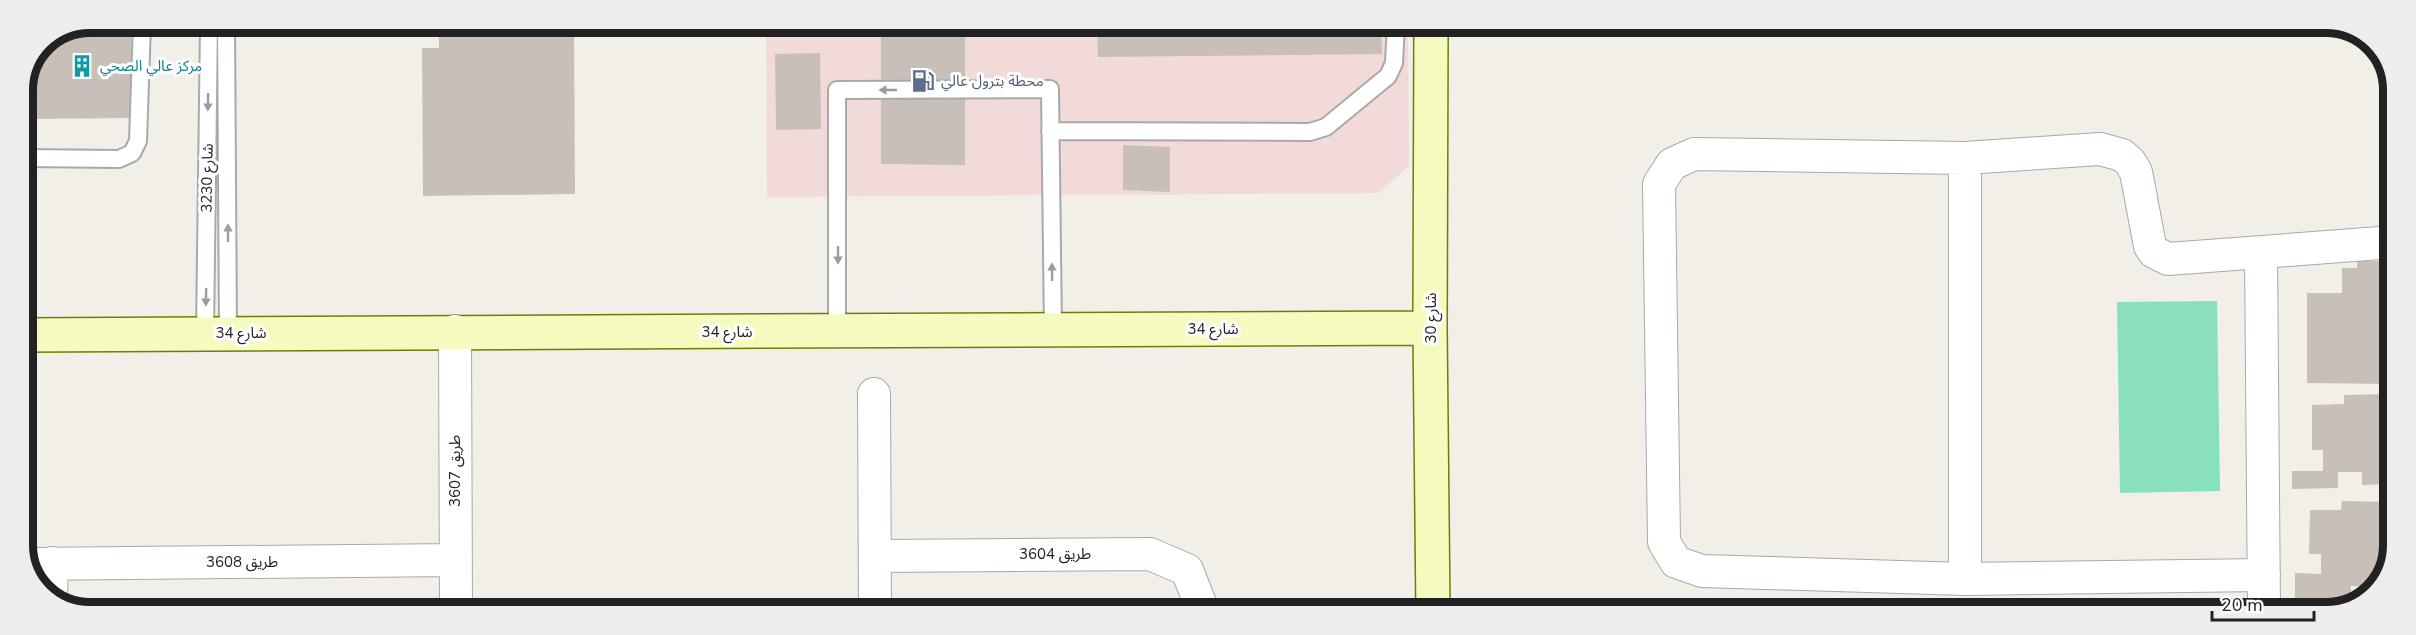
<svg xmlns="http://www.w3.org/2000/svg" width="2416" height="635" font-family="'Nunito Sans','Noto Sans Arabic',sans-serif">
<rect width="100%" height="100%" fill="#f2efe9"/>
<path fill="#f2dad9" d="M766 23 1408 24 1409 166 1378 193 767 197Z"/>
<path fill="#88e0be" d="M2217 301 2220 491 2120 493 2117 302Z"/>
<path fill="#c7bfb8" d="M90 22 131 23 132 118 23 119V90L42 42Z
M881 23H965V165L881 164Z
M1097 23 1381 24 1382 54 1098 57Z
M574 29 575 194 423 196 422 48H439V30Z
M820 53 821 129 776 130 775 54Z
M1123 145 1170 147V192L1123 190Z
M2357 261H2393L2392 285H2389V354H2392V384L2307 383V293H2342V268H2357Z
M2388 394 2389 484 2362 485V472H2338V488L2292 489V471H2323V450H2312V405L2344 404V395Z
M2342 501 2391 502 2390 563 2376 586H2351V597L2340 607H2295V573L2321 574V554H2309L2310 510H2341Z"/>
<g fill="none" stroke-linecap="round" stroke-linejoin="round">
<g stroke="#a9a9a9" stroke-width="20">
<path id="lane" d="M226 23 228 333
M1050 131 1310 132 1326 127 1388 76 1394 63 1396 24
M23 158 119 159 132 153 138 141 142 23
M837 332V90L1050 89 1053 331
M205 333 209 23"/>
</g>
<g stroke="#a9a9a9" stroke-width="34">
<path id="street" d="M1965 158V579
M2261 252 2264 612
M455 331 456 611
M874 394 875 611
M875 556 1150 554 1187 570 1203 611
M28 564 456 560
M2264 575 1965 579 1702 571 1676 562 1664 542 1659 184 1672 164 1694 154 1965 158 2100 149 2122 155 2130 162 2136 172 2150 246 2154 252 2168 259 2393 242
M51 597 52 563"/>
</g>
<g stroke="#707d05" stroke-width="36">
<path id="secondary" d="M1431 24 1430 328 1433 612
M23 335C492 331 961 331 1430 328"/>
</g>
<use href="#lane" stroke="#fff" stroke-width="16"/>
<use href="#street" stroke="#fff" stroke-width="32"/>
<use href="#secondary" stroke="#f7fabf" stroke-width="33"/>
</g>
<defs><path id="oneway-solid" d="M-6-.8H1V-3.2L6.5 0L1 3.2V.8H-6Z" transform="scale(1.5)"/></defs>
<g fill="#9c9c9c">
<use href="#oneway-solid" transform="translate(888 90) rotate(180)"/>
<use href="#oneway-solid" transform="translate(208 102) rotate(91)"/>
<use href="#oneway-solid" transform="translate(228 233) rotate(-90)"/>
<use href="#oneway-solid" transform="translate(838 255) rotate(90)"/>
<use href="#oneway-solid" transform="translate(1052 272) rotate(-91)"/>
<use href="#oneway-solid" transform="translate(206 297) rotate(91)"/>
</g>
<defs>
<g id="building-bare" transform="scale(1.8)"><path d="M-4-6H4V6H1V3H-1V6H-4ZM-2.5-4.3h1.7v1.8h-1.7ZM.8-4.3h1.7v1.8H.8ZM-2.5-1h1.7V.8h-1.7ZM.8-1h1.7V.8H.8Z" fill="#0f9aa8" stroke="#fff" stroke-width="2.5" paint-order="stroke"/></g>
<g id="fuel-bare" transform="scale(1.8)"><path d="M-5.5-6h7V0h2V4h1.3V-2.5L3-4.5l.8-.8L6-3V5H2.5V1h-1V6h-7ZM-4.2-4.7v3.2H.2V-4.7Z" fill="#5c6f8a" stroke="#fff" stroke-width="2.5" paint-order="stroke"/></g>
</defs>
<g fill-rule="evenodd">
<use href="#building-bare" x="82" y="66"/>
<use href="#fuel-bare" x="923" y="81"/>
</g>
<g text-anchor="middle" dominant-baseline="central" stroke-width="6" stroke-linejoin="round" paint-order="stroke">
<g font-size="15" fill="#0d838f" stroke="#fff" text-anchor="start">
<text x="100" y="66">مركز عالي الصحي</text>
</g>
<g font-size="15" fill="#4e5e75" stroke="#fff" text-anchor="start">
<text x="941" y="81">محطة بترول عالي</text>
</g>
<g font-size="15" fill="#222" stroke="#fff">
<text transform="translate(207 178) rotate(-89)">شارع 3230</text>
<text transform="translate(1431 318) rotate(-90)">شارع 30</text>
<text x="1213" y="329">شارع 34</text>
<text x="727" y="332">شارع 34</text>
<text x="241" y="333">شارع 34</text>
<text transform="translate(455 471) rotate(-90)">طريق 3607</text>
<text x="1055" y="554">طريق 3604</text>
<text x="242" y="562">طريق 3608</text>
</g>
</g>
<path d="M0 0H2416V635H0ZM90 33H2326A57 57 0 0 1 2383 90V545A57 57 0 0 1 2326 602H90A57 57 0 0 1 33 545V90A57 57 0 0 1 90 33Z" fill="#ededed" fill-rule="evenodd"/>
<path fill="none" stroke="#222" stroke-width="8" d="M90 33H2326A57 57 0 0 1 2383 90V545A57 57 0 0 1 2326 602H90A57 57 0 0 1 33 545V90A57 57 0 0 1 90 33Z"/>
<path d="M2212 611v9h102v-9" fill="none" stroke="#222222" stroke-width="3"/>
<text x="2221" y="611" font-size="18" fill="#222222" stroke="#ffffff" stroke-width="4.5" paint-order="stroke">20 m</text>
</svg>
